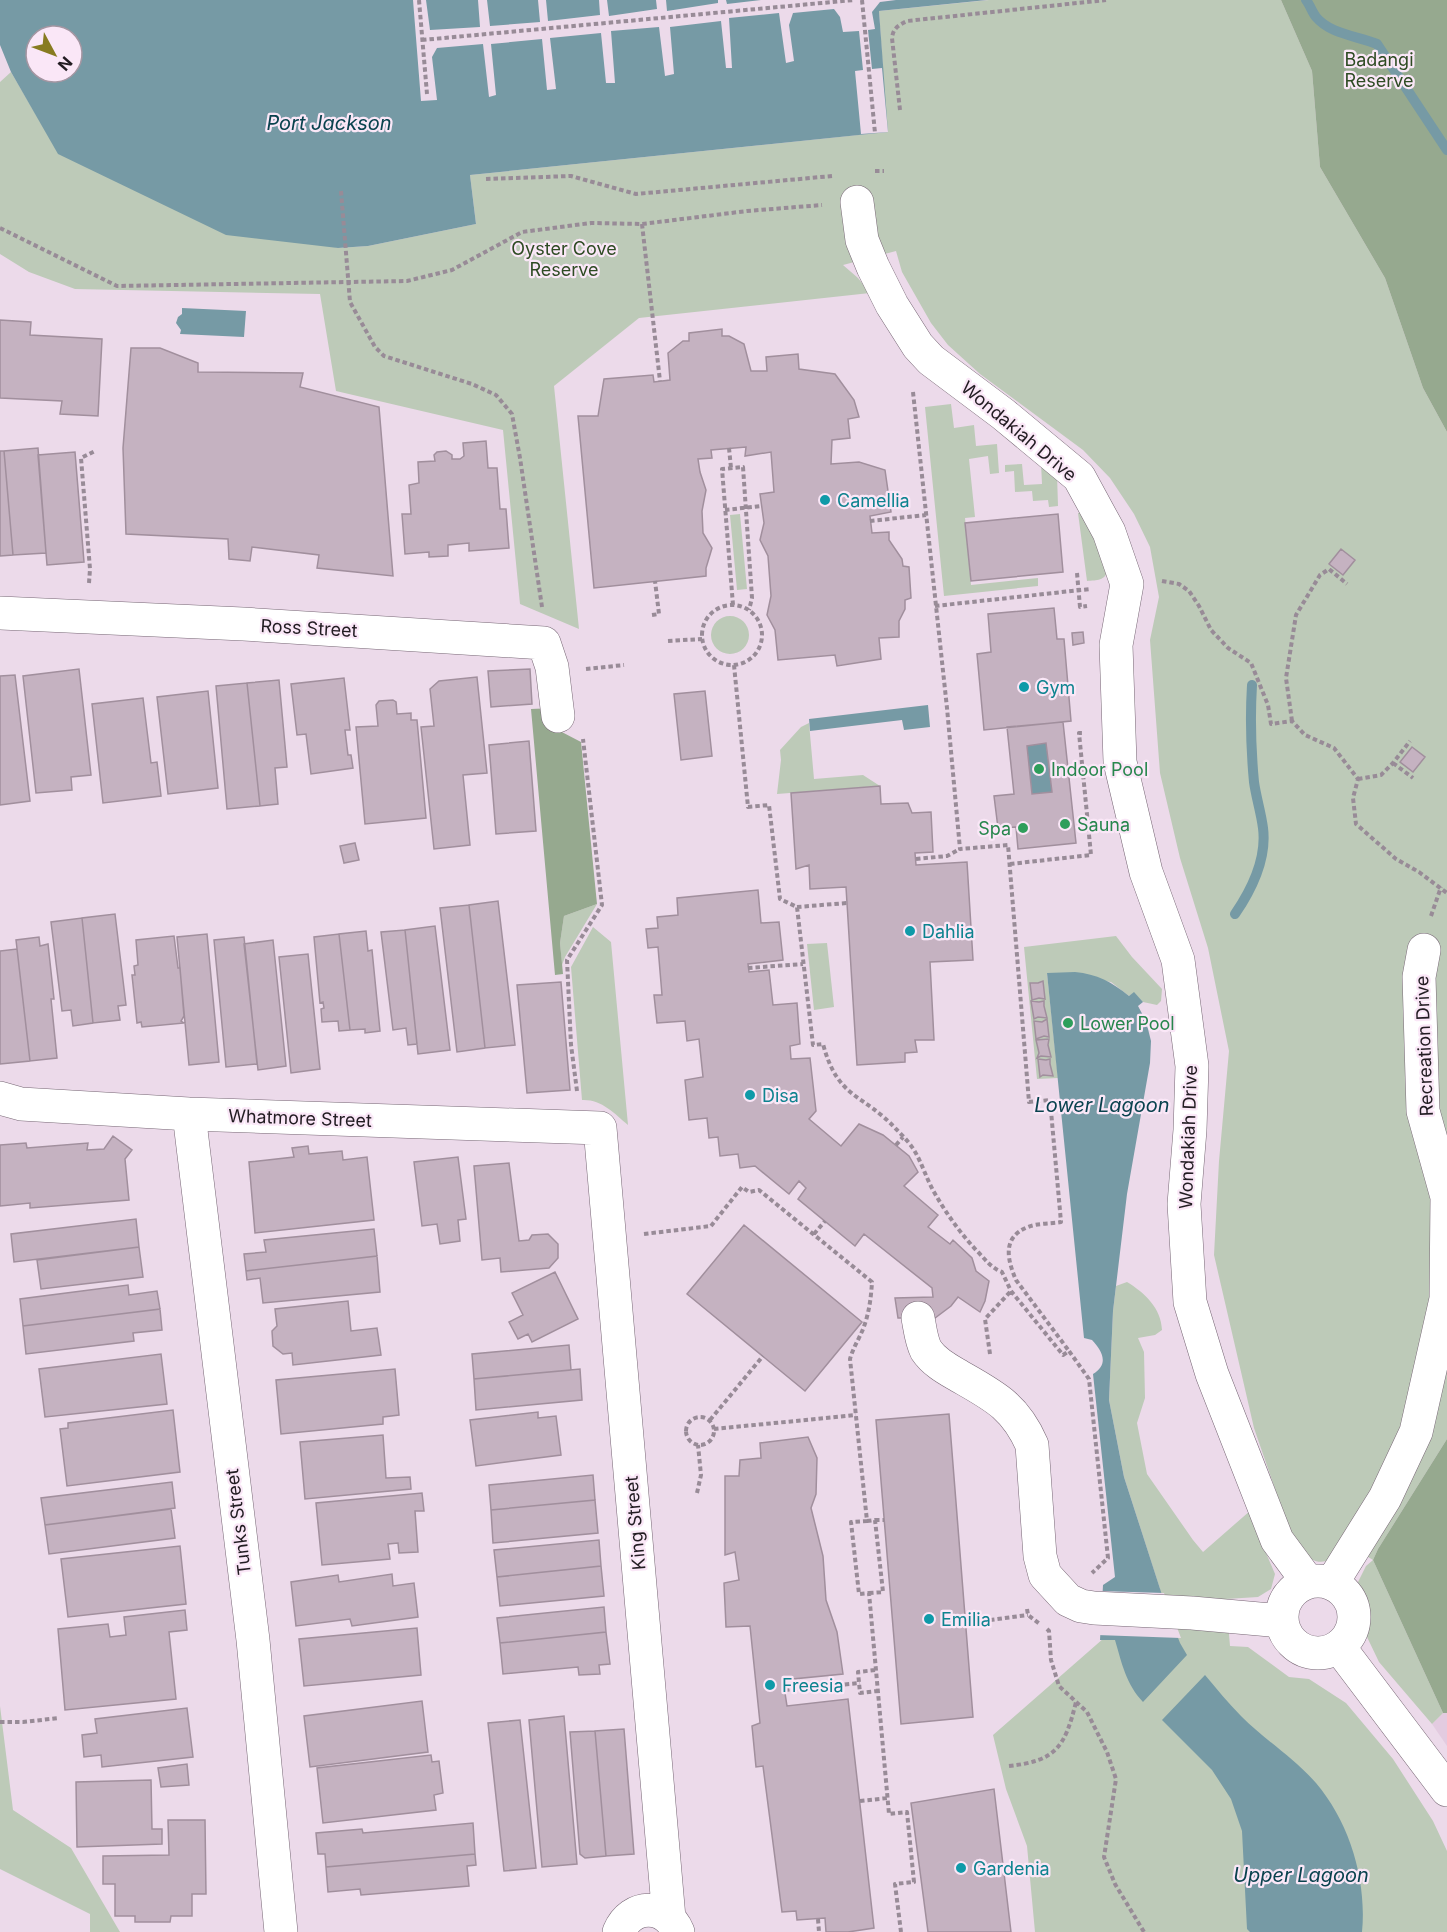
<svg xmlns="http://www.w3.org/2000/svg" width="1447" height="1932" font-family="Inter,sans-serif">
<rect width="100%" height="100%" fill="#ecdaea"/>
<path fill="#e3cbe0" d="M1443 1713H1447V1746L1432 1724Z"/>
<path fill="#bdcab8" d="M989 0H1281L1312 71 1320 167 1385 278 1423 388 1447 432V1439L1378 1549 1373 1560 1443 1713 1432 1724 1379 1662 1367 1637 1364 1603 1358 1582 1366 1566 1373 1560 1344 1542C1341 1546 1337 1555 1332 1558 1314 1570 1302 1551 1293 1539L1266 1553 1275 1574 1271 1589 1258 1597 1226 1599 1230 1646 1248 1647 1289 1677 1309 1679 1346 1703 1393 1759 1433 1821 1447 1851V1932H1035L1027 1846 1006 1789 993 1735 1160 1589 1124 1477 1109 1400 1113 1311 1116 1286 1127 1282C1145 1293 1161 1308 1162 1330L1155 1335 1138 1338 1144 1352 1145 1398 1137 1423 1147 1474 1193 1540 1203 1552 1275 1489 1254 1428 1214 1255 1219 1161 1229 1051 1208 948 1180 858 1160 773 1150 640 1159 597 1150 547 1134 514 1110 478 1083 450 980 374 948 345 931 323 902 272 896 251 843 265 858 278 870 293 639 318 554 386 579 629 520 604 503 430 336 391 320 294 75 289 29 272 0 254V82L11 72 59 154 338 248 368 246 476 224 470 175 887 132 879 11Z
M951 404 954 428 974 425 976 446 997 444 999 473 990 474 988 456 969 459 975 517 965 518 971 585 1038 578V586L944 596 925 407Z
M1041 463 1057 474 1058 506 1049 507 1048 500 1033 501 1032 491 1015 492 1014 471 1005 472V465L1022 464 1024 485 1042 484Z
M1091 512 1108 570C1105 581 1097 580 1087 581L1078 513Z
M740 514 747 589 737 590 730 515Z
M711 635a19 19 0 1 1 38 0a19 19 0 1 1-38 0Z
M809 723 814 779 863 775 880 786 777 794 781 760 780 750 801 727Z
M597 904 565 957 562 965 560 943 564 916Z
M593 927 611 942 628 1125C614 1113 601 1099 582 1100L571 967Z
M1116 936 1132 957 1162 989 1161 1001 1157 1005 1143 1002 1134 993 1129 996 1111 982 1047 973 1058 1078 1037 1079 1024 947Z
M827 943 834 1007 814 1010 807 944Z
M0 1706 13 1810 71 1848 120 1932H90V1914L0 1869Z"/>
<path fill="#96a98f" d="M1281 0H1447V432L1423 388 1385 278 1320 167 1312 71Z
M554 708 556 729 581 742 597 904 564 916 560 943 563 974 555 975 531 709Z
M1447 1439V1713H1443L1373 1560 1378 1549Z"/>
<path fill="#769aa5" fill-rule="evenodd" d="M0 0H987L879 11 888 132 470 175 476 224 368 246 338 248 226 235 58 154 11 72 0 45ZM36 36H72V72H36Z
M182 308 246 311 244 337 180 334 181 330 176 323 178 317 182 314Z
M928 705 930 727 904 730 902 720 810 731 809 719Z
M1046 743 1052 792 1032 794 1027 746Z
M1075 972C1097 974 1112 982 1129 996L1134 992 1143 1002 1138 1006 1146 1021 1151 1041 1150 1063 1127 1194 1113 1311 1109 1400 1124 1477 1163 1598 1180 1643 1187 1655 1143 1702C1126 1684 1122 1664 1115 1640H1100L1103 1585 1115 1577 1093 1374C1109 1364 1103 1352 1092 1340L1084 1338 1047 973Z
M1205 1675C1217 1689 1228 1703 1241 1716 1265 1740 1294 1758 1316 1783 1350 1823 1367 1881 1362 1932H1250L1247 1929 1242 1831 1231 1799 1212 1770 1162 1720Z"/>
<path fill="#ecdaea" d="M413 0H426L430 30 480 27 478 0H487L490 26 540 22 538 0H546L548 21 600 15 599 0H607L609 16 657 9 656 0H666L667 11 718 3V0H726L727 4 761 0H896L880 2 872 12 875 29 868 30 872 69 882 68 888 132 861 134 855 71 863 70 859 31 843 32 840 17 834 9 793 13 789 25 794 61 786 63 779 13 729 18 732 68H726L721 21 670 27 674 74 665 76 659 27 611 31 615 83H606L601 33 550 38 556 89 547 90 542 39 491 44 496 95 489 97 483 44 437 48 432 57 437 100 421 101Z
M1100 1591 1164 1593 1181 1638 1097 1635Z"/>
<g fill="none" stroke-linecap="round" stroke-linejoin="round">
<path stroke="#769aa5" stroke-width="10" d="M1306 0C1310 5 1312 12 1316 17 1330 34 1357 36 1377 44L1447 150
M1235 914C1252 889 1267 859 1263 828 1261 812 1256 797 1254 782 1251 750 1250 717 1252 685"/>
</g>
<path fill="#c5b2c1" stroke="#a18f9d" stroke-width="1.5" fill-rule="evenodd" d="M0 320 31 322 30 335 102 339 98 416 60 414 62 401 0 398Z
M722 329V336H729L744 344 751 371H767L766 357 798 354 799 369 835 374 854 400 859 417 848 419 850 438 832 440 831 464 859 462 885 470 891 512 870 516 872 533 889 532V540L902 559 903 566 909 567 911 598 905 600V609L899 621V637L879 638 881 659 837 666 835 655 778 660 775 630 767 615 771 596 768 556 760 540 764 523 760 494 774 492 771 452 745 456 746 447 711 450 712 458 698 459 700 472 706 490 702 511 703 533 712 548 706 568V576L594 588 578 416H598L604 379 653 375 654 382 670 380 668 353 683 341H689V333Z
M131 348H160L198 363V372L303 373 300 387 379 407 393 576 317 568 319 555 252 547 250 561 229 559 228 539 126 534 123 448Z
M486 441 488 468H497L500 509H506L509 548 469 551V543L448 545V556L429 557V552L405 554 402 514H411L409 485 419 483 418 462 435 461 434 455 437 452 446 451 452 455V459H460L464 456 463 443Z
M38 448 46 553 13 555 4 451Z
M0 451H4L13 555 0 556Z
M75 452 84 562 47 565 38 455Z
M1058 514 1063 572 971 581 965 523Z
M1341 549 1355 560 1343 575 1329 564Z
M1054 608 1057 639H1064L1071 721 984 730 977 654 991 652 988 614Z
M1083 632 1084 643 1073 645 1072 633Z
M79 669 91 775 71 777 72 790 36 793 23 676Z
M530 669 532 704 491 707 488 671Z
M15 675 30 801 0 805V676Z
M477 677 487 773 463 775 470 845 434 849 421 727 434 726 430 689 439 681Z
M344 678 350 730H345L348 755H351L353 768 311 774 306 734 297 735 291 684Z
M279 680 287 767 275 768 278 804 260 806 247 683Z
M247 683 260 806 227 809 216 686Z
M208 691 218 788 168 794 157 697Z
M705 691 712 756 681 760 674 694Z
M143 698 151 763 157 762 161 796 103 803 92 704Z
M393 700 396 702 397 714 411 713V720H417L426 818 365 824 356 727 378 726 376 705 379 701Z
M1063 722 1076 843 1018 849 1016 827 998 828 994 796 1014 794 1007 727ZM1046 743 1052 792 1032 794 1027 746Z
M529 741 536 831 496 834 489 745Z
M1412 747 1425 757 1413 772 1400 762Z
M880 786 881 804 908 803 912 813 931 812 933 852 915 853 916 865 967 862 973 960 930 962 934 1040H915L917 1052 905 1053V1062L857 1065 846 887 810 889 809 865 796 869 791 793Z
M355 843 359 860 344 863 340 846Z
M758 890 761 923 779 922 783 960 748 964 749 972 769 970 773 1005 797 1003 800 1044 790 1046 791 1059 810 1058 816 1111 809 1119 841 1146 859 1124 883 1135 909 1156 918 1172 904 1186 938 1215 928 1227 950 1244 953 1240 972 1258 976 1271 989 1281 985 1301 980 1312 958 1297 951 1306 935 1318H898L895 1298 933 1297 932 1288 864 1234 855 1246 798 1199 806 1188 799 1181 789 1194 755 1166 740 1168 738 1154 720 1156 718 1137 709 1138 707 1118 689 1120 685 1080 703 1077 699 1039 687 1041 685 1021 657 1023 654 995H662L658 947 648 948 646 929 658 928 657 917 678 915 677 898Z
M498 901 515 1045 485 1048 469 905Z
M469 905 485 1048 457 1052 440 908Z
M115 914 126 1005 118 1006 120 1020 93 1023 82 918Z
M82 918 93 1023 73 1026 71 1010 62 1011 51 922Z
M435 926 450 1050 418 1054 405 930Z
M405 930 417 1044 408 1045 406 1028 393 1030 381 932Z
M366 931 368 951 372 950 380 1031 365 1033V1029L350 1030 339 934Z
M207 934 219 1062 189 1065 177 937Z
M339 934 350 1030 339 1031 338 1021 322 1022 321 1009 324 1008 323 1002 320 1003 314 937Z
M174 936 178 968H180L184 1016 181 1021 184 1023 142 1027 141 1022 137 1023 132 975H135L134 966 138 965 136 940Z
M39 937 40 946 48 944 54 999H51L57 1058 30 1061 16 940Z
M244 937 257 1064 226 1067 214 940Z
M273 940 286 1066 258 1070 244 944Z
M17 949 30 1061 0 1064V951Z
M308 954 320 1069 291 1073 279 957Z
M1043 981 1045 999 1039 998 1032 1000 1030 983H1038Z
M561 982 570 1090 527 1093 517 985Z
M1031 1001 1039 1002 1044 1001V1006L1047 1018 1038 1017 1034 1019Z
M1047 1019 1049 1037 1044 1036 1036 1039 1034 1021 1042 1022Z
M1049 1039 1048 1045 1051 1057 1041 1056 1037 1058 1039 1053 1036 1040Z
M1038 1059 1046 1060 1050 1059V1064L1053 1076 1043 1075 1040 1077Z
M113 1136 132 1150 125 1159 129 1200 30 1208V1203L0 1206V1145L26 1143 27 1148 88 1143 87 1150 104 1149Z
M308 1146 309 1154 342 1151 343 1160 367 1157 374 1220 255 1233 249 1162 294 1157 292 1148Z
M458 1157 466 1219 458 1220 460 1241 440 1244 437 1224 422 1226 414 1162Z
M509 1163 519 1241 529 1240 532 1235 548 1234 558 1244V1258L549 1268 501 1272 500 1258 482 1260 474 1166Z
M136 1219 139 1247 14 1262 11 1234Z
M744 1225 862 1322 805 1391 687 1294Z
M374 1229 377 1256 246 1271 244 1254 266 1252 264 1240Z
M139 1247 143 1277 41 1289 37 1260Z
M377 1256 380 1292 263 1303 260 1278 247 1280 246 1271Z
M555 1272 578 1319 532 1342 528 1334 518 1339 509 1322 523 1315 512 1293Z
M128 1285 129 1295 157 1291 160 1309 23 1326 20 1299Z
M348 1301 351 1331 377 1328 381 1355 293 1365 292 1353 283 1354 273 1346 272 1331 277 1326 275 1309Z
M160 1309 162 1330 133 1333 134 1341 26 1354 23 1326Z
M569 1345 571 1370 474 1379 472 1354Z
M161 1354 167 1404 45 1417 39 1369Z
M395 1369 399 1415 383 1417V1424L281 1434 276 1380Z
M580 1369 582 1400 476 1410 474 1379Z
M173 1410 180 1472 67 1486 60 1429 68 1428V1423Z
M538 1412V1418L556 1416 561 1455 476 1466 470 1420Z
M949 1414 973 1717 901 1724 876 1420Z
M383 1435 386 1478 410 1477 411 1489 305 1499 300 1442Z
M808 1437 817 1458 816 1494 811 1508 823 1556 826 1600 837 1632 843 1674 783 1680 787 1706 848 1699 874 1928 848 1932H826L825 1918 797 1920 796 1911 782 1912 763 1766 756 1767 752 1726 760 1723 750 1626 726 1627 724 1583 739 1580 735 1552 725 1555V1476H739L740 1460 761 1458 760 1443Z
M593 1475 595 1500 491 1510 489 1485Z
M172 1482 175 1508 45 1525 41 1498Z
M422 1493 424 1511H415L418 1552 399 1553 398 1543 388 1544 390 1559 322 1565 316 1503Z
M595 1500 598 1533 493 1543 491 1510Z
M171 1509 175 1538 49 1554 45 1525Z
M599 1540 601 1566 497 1577 494 1550Z
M180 1546 186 1604 68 1617 61 1559Z
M601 1566 604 1596 500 1606 497 1577Z
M392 1574 393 1586 414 1583 418 1617 352 1626 350 1619 296 1626 291 1582 338 1575 339 1582Z
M604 1607 606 1632 500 1643 497 1618Z
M185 1610 187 1630 169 1632 176 1699 65 1710 58 1629 108 1624 110 1637 126 1635 124 1617Z
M417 1628 421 1675 304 1686 299 1639Z
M606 1632 610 1664 599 1665 600 1674 579 1675 578 1667 503 1674 500 1643Z
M422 1701 428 1752 310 1767 304 1716Z
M187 1708 193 1757 102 1767 101 1755 84 1757 82 1735 97 1733 95 1719Z
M564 1716 577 1864 542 1867 529 1720Z
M520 1720 536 1868 504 1871 488 1723Z
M624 1729 634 1854 606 1856 595 1731Z
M595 1731 606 1856 585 1858 580 1854 570 1732Z
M431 1755 432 1762 439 1761 443 1793 434 1795 436 1810 323 1823 317 1768Z
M187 1764 189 1785 161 1787 158 1768Z
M151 1780 152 1829H162V1844L77 1847 76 1782Z
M994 1789 1011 1932H928L911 1803Z
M168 1820H205L206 1894H192V1916H171L170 1922H135V1916H115V1884H103V1856L169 1855Z
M473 1823 475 1854 326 1867 325 1854H318L316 1833 362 1829 363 1833Z
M475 1854 476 1865 467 1866 469 1886 361 1895 360 1889 328 1892 326 1867Z"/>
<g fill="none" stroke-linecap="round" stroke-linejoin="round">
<g stroke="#776775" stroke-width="34">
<path id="minor" d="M857 202 862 240 873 267 892 305 918 346 931 360 1003 414 1079 477 1109 532 1127 584 1116 645 1120 762 1146 872 1178 960 1192 1066 1190 1130 1184 1204 1190 1302 1212 1374 1277 1540 1308 1582
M0 613 243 624 544 643 552 667 558 716
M0 1098 21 1104 189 1114 600 1128 669 1918
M189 1114 253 1640 281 1932
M918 1318C920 1328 921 1340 926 1350 934 1362 947 1369 959 1376 994 1396 1015 1406 1032 1445L1040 1556 1045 1575 1068 1600 1081 1606 1094 1608 1192 1613 1282 1621
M1282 1617a36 36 0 1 1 72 0a36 36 0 1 1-72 0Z
M1332 1583 1385 1498 1416 1432 1446 1299 1447 1197 1423 1111 1419 977 1424 950
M1339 1647 1447 1790
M619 1932C631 1903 666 1903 678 1932"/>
</g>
<path stroke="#988b97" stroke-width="4" stroke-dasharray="4.5 3" stroke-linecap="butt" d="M419 0 427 94
M862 0 875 133
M422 40 854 0
M900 110 892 38C893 28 899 25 907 21L1106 0
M875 171H884
M486 179 571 176 636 194 832 176
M341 191 350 302 375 347 384 356 472 384 496 395 512 414 520 458 542 607
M642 224 660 381
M0 228 117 286 407 281 452 270 522 232 591 223 642 224 747 211 822 205
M913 392 947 708 960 849 1008 845 1029 1102 1050 1100 1061 1222C1051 1224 1037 1223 1028 1227 1002 1237 1007 1259 1016 1280L1069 1351
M729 448 731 468
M725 510 761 506
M870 521 926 515
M1077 573 1080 607 1087 606
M1162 581 1179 584 1189 591 1199 606 1211 630 1228 648 1251 663 1268 705 1271 724 1292 721 1305 735 1334 748 1358 779 1353 798 1356 824 1396 859 1419 872 1447 893
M89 583 90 569 81 458 95 451
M733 605 722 469 743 467 752 598 749 610
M702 635a30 30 0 1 1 60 0a30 30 0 1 1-60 0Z
M935 606 1090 589
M652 615 659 614 655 581
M668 641 702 639
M734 665 748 807 769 805 780 899 797 907 813 1045 823 1044C838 1100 863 1093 896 1129 902 1135 909 1142 914 1150 922 1163 926 1178 934 1192 946 1213 960 1233 977 1251 985 1259 991 1268 1002 1272L1011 1291 1063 1355 1069 1351 1089 1379 1108 1558 1092 1573
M586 669 624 665
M1292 721 1286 678 1296 615 1320 575 1329 569 1347 584
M1393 763 1413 778
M1358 779 1381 775 1393 763 1410 741
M916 859 947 856 960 849
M1010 864 1091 855 1079 733H1084
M797 907 847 903
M1431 916 1441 887
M748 968 803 964
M577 1091 571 1045 567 960 602 905 583 739
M896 1145 903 1137
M644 1234 711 1226 742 1187 749 1192 759 1190 872 1282C871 1298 869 1314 863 1329 859 1339 853 1348 850 1359L867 1521 851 1522 859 1594 869 1593 889 1814 907 1812 914 1882 895 1884 901 1932
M814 1234 825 1221
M990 1354 985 1319 1011 1291
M686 1431a14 14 0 1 1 28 0a14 14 0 1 1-28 0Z
M710 1420 763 1356
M714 1429 856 1415
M697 1493 701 1475 698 1445
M875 1520H884
M867 1521 875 1520 883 1592 869 1593
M1027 1609 1028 1615 1041 1625
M990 1620 1028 1615
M1047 1629 1049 1631 1051 1660 1059 1686 1087 1712 1107 1752 1116 1779 1104 1857 1115 1884 1144 1932
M875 1670 858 1672 860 1693 877 1691
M785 1690 860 1683
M0 1722H23L59 1718
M1009 1766C1056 1761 1065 1747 1076 1702
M860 1801 888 1798
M818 1919 819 1932"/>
<use href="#minor" stroke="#fff" stroke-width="33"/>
</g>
<g fill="#0f9aa8" stroke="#fae7f7" stroke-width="2">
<circle cx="825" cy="500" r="6"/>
<circle cx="1024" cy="687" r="6"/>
<circle cx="910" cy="931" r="6"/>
<circle cx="750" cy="1095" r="6"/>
<circle cx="929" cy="1619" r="6"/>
<circle cx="770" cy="1685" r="6"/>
<circle cx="961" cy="1868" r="6"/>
</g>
<g fill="#2e9e5b" stroke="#fae7f7" stroke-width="2">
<circle cx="1039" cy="769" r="6"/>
<circle cx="1065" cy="824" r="6"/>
<circle cx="1023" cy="828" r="6"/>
<circle cx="1068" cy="1023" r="6"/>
</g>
<g text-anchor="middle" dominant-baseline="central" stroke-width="4.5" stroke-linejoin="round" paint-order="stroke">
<g font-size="18" fill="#2e4b23" stroke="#fae7f7">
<text x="1379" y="59">Badangi<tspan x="1379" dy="21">Reserve</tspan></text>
<text x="564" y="248">Oyster Cove<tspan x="564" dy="21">Reserve</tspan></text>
</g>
<g font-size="18" fill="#221c22" stroke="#fae7f7">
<text transform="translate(1019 431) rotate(40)">Wondakiah Drive</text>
<text transform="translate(309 628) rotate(3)">Ross Street</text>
<text transform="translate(1424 1046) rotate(-92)">Recreation Drive</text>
<text transform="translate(300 1118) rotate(2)">Whatmore Street</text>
<text transform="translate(1188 1137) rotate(-88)">Wondakiah Drive</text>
<text transform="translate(238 1522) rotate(-97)">Tunks Street</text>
<text transform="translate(635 1523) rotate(-95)">King Street</text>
</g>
<g font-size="18" fill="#0d838f" stroke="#fae7f7" text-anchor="start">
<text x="837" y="500">Camellia</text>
<text x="1036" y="687">Gym</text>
<text x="922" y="931">Dahlia</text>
<text x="762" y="1095">Disa</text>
<text x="941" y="1619">Emilia</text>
<text x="782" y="1685">Freesia</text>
<text x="973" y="1868">Gardenia</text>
</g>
<g font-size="18" fill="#27864d" stroke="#fae7f7" text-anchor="start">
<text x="1051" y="769">Indoor Pool</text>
<text x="1077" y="824">Sauna</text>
<text x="1011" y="828" text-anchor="end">Spa</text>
<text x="1080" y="1023">Lower Pool</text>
</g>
<g font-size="20" font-style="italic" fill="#09424e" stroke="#fae7f7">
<text x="329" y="123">Port Jackson</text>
<text x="1102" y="1105">Lower Lagoon</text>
<text x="1301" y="1875">Upper Lagoon</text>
</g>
</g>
<g transform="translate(54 54) rotate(131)"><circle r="28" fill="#fae7f7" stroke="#a496a2" stroke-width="1.5"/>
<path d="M0-4.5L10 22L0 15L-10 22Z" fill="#877b20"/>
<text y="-9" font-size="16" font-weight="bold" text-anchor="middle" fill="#221c22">N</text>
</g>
</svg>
